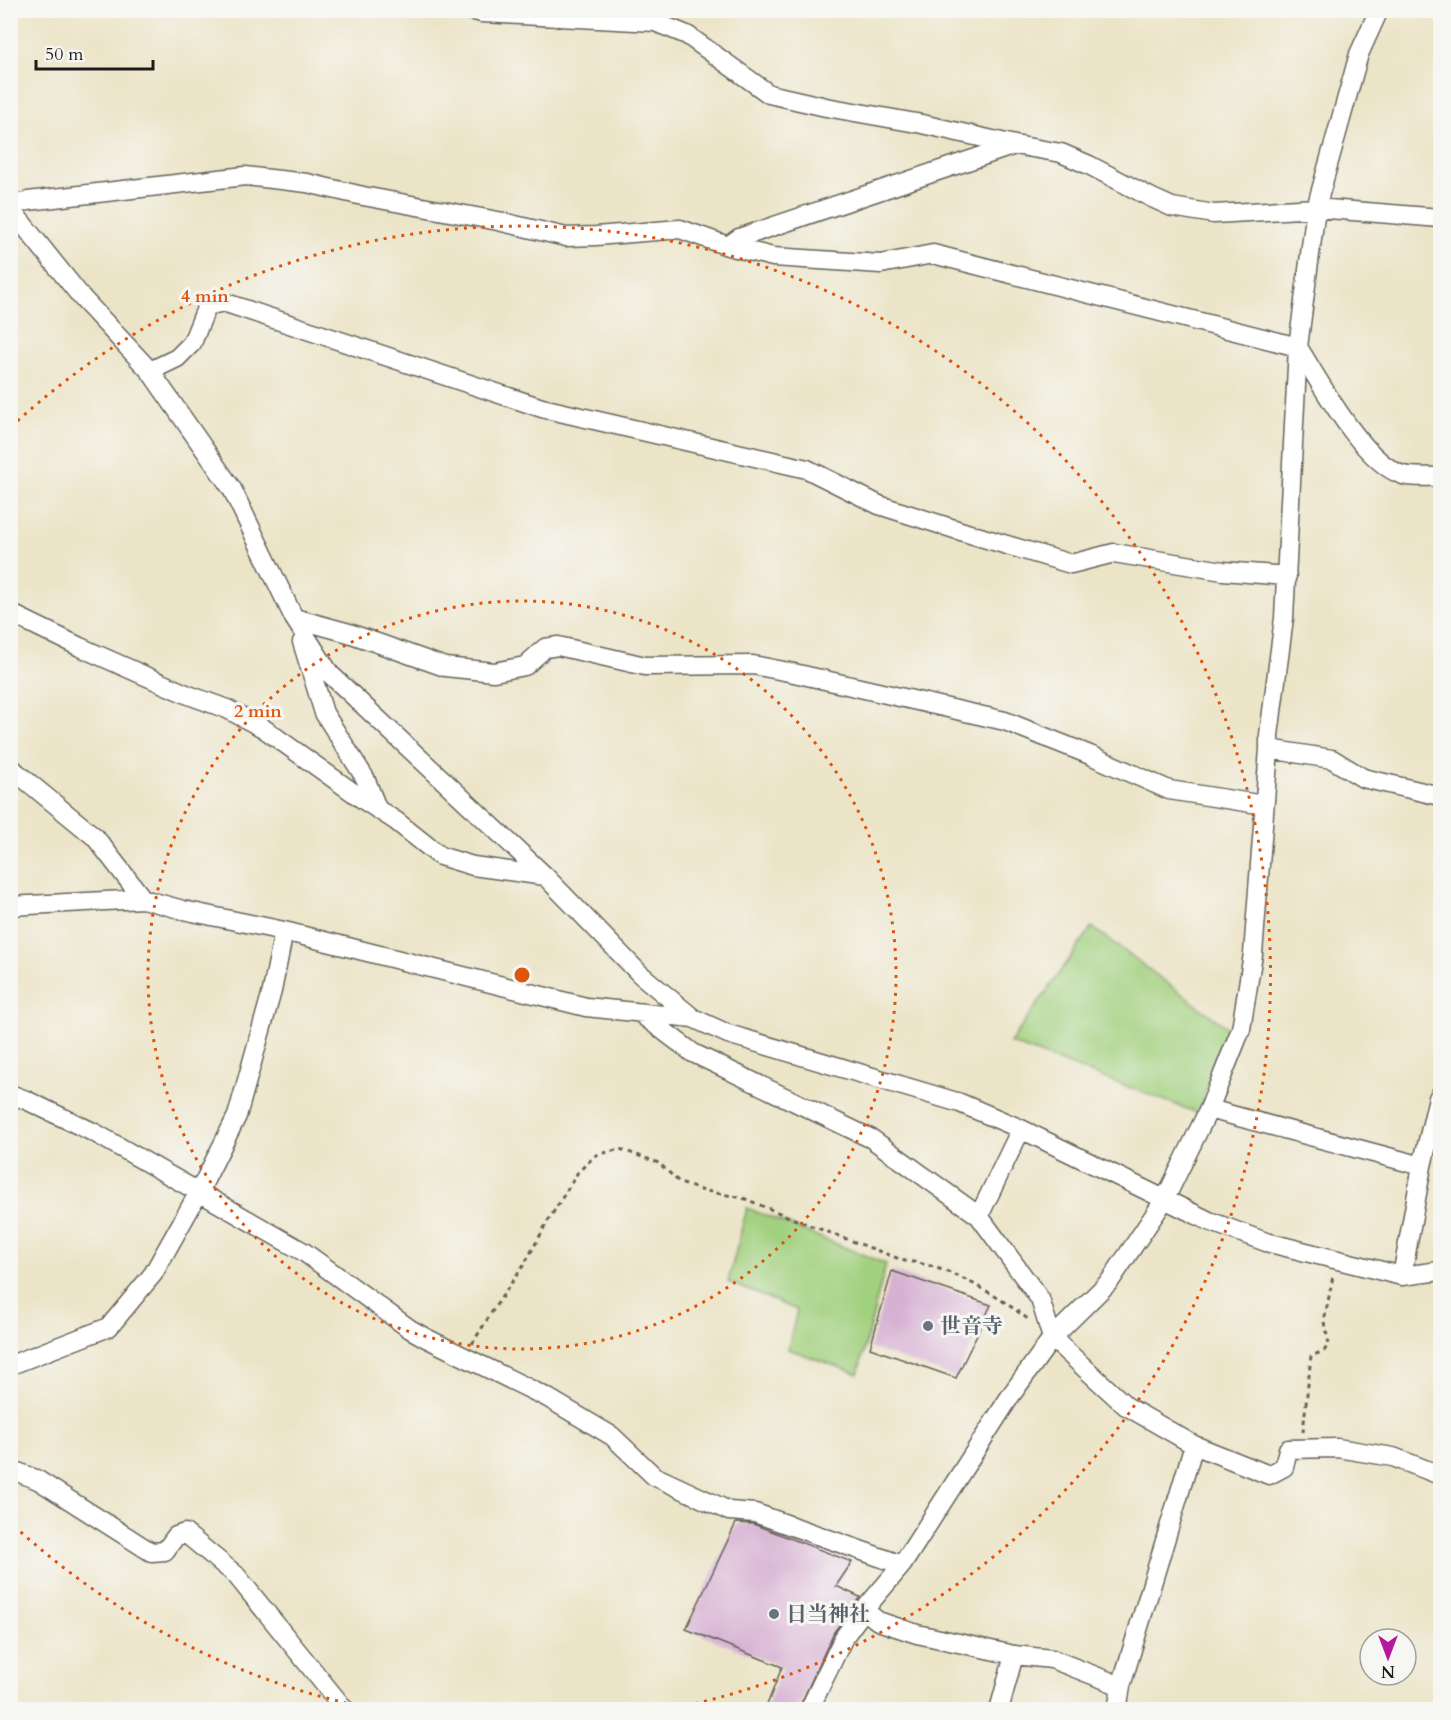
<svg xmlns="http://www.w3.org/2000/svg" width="1451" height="1720" font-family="Cardo,'Noto Serif JP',serif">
<rect width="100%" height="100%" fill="#f6f6f2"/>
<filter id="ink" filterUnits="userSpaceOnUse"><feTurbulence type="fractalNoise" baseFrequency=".0167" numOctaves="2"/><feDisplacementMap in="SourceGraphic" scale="12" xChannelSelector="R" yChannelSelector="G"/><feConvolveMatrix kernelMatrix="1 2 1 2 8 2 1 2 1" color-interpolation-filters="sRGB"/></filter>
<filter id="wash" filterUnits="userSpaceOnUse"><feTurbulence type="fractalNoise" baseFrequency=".008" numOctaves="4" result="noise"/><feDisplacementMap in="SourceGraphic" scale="24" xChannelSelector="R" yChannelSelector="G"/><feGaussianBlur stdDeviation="1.35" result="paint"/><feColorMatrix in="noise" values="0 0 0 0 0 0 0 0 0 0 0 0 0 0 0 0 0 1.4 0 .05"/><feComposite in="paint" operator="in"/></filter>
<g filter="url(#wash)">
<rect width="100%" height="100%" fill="#ece4c7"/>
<path fill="#a1d07e" stroke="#5e764d" stroke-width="1.5" d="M1092 927 1229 1029 1198 1113 1010 1043Z
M747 1208 886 1264 858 1374 788 1349 797 1310 728 1282Z"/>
<g id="blocks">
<path fill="#d7b1d3" d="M892 1271 991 1305 956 1378 870 1348Z
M736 1523 753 1524 852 1562 836 1586 860 1597 834 1632 798 1710H765L782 1667 686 1629Z"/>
</g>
</g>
<g filter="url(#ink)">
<use href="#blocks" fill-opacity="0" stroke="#656258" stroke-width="1.5"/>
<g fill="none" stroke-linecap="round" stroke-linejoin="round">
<g stroke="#656258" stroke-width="21">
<path id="minor" d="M470 10 482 13 655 22 687 35 769 94 826 107 922 124 1015 145 1061 153 1089 165 1152 198 1172 207 1214 214 1316 208 1440 218
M10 206 28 201 245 176 307 183 363 196 498 221 566 237 596 236 680 229 728 246 739 238 1015 145
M10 208 83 299 150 371 232 489 294 618 330 674 545 876 640 974 693 1018 728 1034 960 1103 1021 1129 1209 1221 1266 1242 1402 1276 1440 1271
M728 246 773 257 881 264 933 254 1298 347C1320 382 1363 463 1403 475 1414 478 1429 476 1440 477
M150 371 177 358 192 343 207 306 223 302 542 408 807 469 879 505 970 534 1071 564 1114 553 1223 571 1287 576
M10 613 80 647 186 694 227 709 263 728 365 801 396 821 440 856 473 866 545 876
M294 618 349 633 445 667 494 672 525 666 545 648 558 646 645 666 753 665 794 673 1005 721 1090 755 1169 790 1264 805
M302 642 324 713 365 778 377 808
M1269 749 1332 759 1363 778 1440 796
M10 766 17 773 95 837 143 899
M10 906 143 899 183 910 284 931 586 1007 693 1018
M640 1013 693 1053 872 1139 979 1216
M10 1094 26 1100 95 1133 304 1252 410 1329 426 1338 548 1398 612 1436 654 1476 729 1511 755 1513 902 1565
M1209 1109 1422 1166
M1021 1129 979 1216 1040 1299 1052 1338 1126 1406 1194 1445 1269 1475 1284 1467 1288 1449 1337 1448 1393 1457 1440 1475
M1402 1276 1422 1166 1438 1098 1440 1095
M10 1364 16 1363 109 1327 153 1274 199 1192 237 1116 272 991 284 931
M10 1469 38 1480 151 1552 165 1551 176 1536 185 1533 236 1575 345 1710
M864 1610 878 1621 917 1634 1014 1655 1052 1659 1121 1686
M809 1710 844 1637 864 1610 902 1565 1011 1395 1052 1338 1110 1281 1165 1199 1209 1109 1241 1029 1253 954 1269 749V735L1284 618 1298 347 1316 208 1359 54 1379 10
M999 1710 1014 1655
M1117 1710 1121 1686 1194 1445"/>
</g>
<path stroke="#656258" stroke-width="3" stroke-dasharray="4.5 4.5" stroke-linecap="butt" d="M472 1344 495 1307 525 1263 548 1221 578 1172 596 1155 620 1149 659 1163 680 1183 701 1190 743 1198 799 1221 905 1261C947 1265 996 1294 1029 1320
M1303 1432 1311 1356 1324 1351 1329 1344 1324 1322 1333 1276"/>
<use href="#minor" stroke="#fff" stroke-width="18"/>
</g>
</g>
<g fill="none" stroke="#de560d" stroke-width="3" stroke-dasharray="3 6">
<circle cx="522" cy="975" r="374"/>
<path d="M373 1709A749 749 0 0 1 11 1523M11 427A749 749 0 1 1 671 1709"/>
</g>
<g fill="#6b7280" stroke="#f6f6f2" stroke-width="2">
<circle cx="928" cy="1326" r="6"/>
<circle cx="774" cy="1614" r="6"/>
</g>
<g text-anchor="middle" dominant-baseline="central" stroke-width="6" stroke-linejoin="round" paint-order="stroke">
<g font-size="21" font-weight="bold" fill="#5b616d" stroke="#f6f6f2" text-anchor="start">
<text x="940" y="1326">世音寺</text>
<text x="786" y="1614">日当神社</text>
</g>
</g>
<circle cx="522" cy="975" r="9" fill="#de560d" stroke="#f6f6f2" stroke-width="3"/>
<g font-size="18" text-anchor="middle" font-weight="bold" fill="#de560d" stroke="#f6f6f2" stroke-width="6" stroke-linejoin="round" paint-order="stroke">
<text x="205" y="302">4 min</text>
<text x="258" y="717">2 min</text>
</g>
<rect width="1451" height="1720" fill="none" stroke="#f6f6f2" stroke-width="36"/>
<g transform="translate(1388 1657) rotate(180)"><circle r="28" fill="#f6f6f2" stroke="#9f9f9c" stroke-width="1.5"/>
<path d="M0-4.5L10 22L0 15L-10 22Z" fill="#b5179e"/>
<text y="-9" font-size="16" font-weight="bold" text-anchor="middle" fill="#1c1c1c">N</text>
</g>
<path d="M36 60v9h117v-9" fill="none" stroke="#1c1c1c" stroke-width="3"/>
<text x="45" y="60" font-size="18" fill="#1c1c1c" stroke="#f6f6f2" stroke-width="4.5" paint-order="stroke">50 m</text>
</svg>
